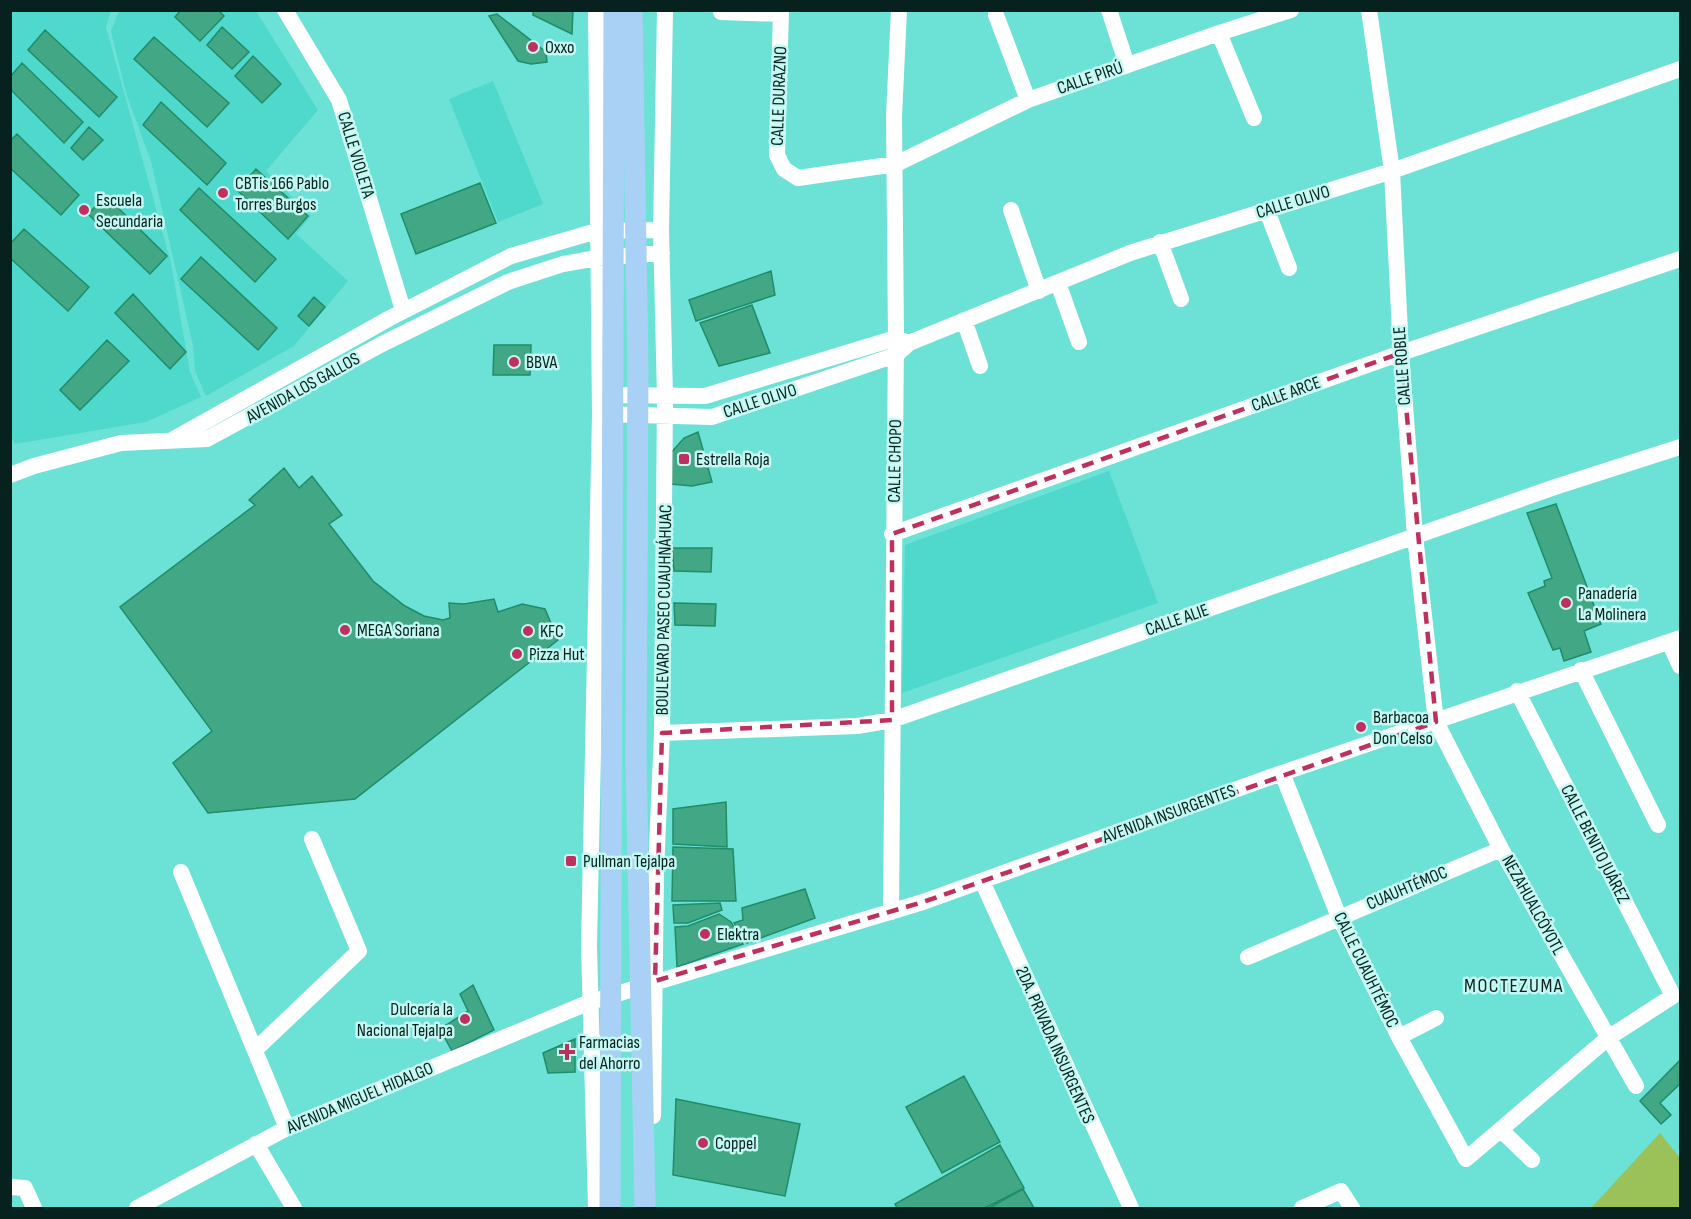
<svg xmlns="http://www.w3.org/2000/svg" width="1691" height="1219" font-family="'Sofia Sans Condensed',sans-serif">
<rect width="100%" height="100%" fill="#6ce2d7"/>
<path fill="#4fd8cc" d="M10 11H111L106 27 171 263 190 372 201 397 146 422 15 444 10 435Z
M119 11H256L318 110 266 171 311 216 296 234 348 281 294 346 206 396 195 371 193 345 151 161 126 93 111 31Z
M493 81 543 204 498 222 449 99Z
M1109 471 1158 603 902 693 905 545Z"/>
<path fill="#9ac258" d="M1660 1133 1680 1158V1208H1591Z"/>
<path fill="#42a784" stroke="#1f8c6a" stroke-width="1.5" d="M181 10H218L224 16 200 41 175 17Z
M533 10H573L572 34 533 15Z
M497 14 546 52 547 62 531 64 518 61 489 16Z
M222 27 249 52 232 69 207 45Z
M45 30 117 97 99 117 28 50Z
M154 37 229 103 207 127 134 59Z
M253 56 281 84 262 103 235 76Z
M22 63 83 122 64 143 10 89V77Z
M161 102 226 163 207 185 143 125Z
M89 127 103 140 83 160 71 148Z
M17 134 79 195 61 215 10 168V141Z
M256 169 308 216 288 239 237 190Z
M480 183 496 223 416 254 401 214Z
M199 188 276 259 255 282 180 210Z
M106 196 167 256 150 274 88 214Z
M24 229 89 287 68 311 10 258V244Z
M201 257 277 328 258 350 181 279Z
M771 271 775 295 696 321 689 300Z
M133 294 186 352 170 369 115 313Z
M314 297 325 307 309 326 298 316Z
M752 305 770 353 719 366 700 323Z
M107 340 129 361 80 410 60 390Z
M494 345H531L530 375H493Z
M698 432 712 482 692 486 671 484 670 454 684 438Z
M284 468 299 488 312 476 342 515 329 524 373 581 405 606 424 616 443 620 450 618 449 603 464 604 494 599 498 612 522 604 545 609 558 640 355 799 208 813 173 763 212 731 120 607 255 505 249 500Z
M1556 504 1601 624 1584 631 1591 652 1564 661 1560 648 1553 650 1528 593 1545 586 1544 581 1552 578 1527 513Z
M672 548H712L711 572 674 571Z
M674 603 716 604 715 626 675 625Z
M726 802 727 847 673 844V809Z
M673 847 733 849 736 901H672Z
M805 889 815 918 747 943 734 923 743 920 742 908Z
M720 903 722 910 688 923H674L673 905Z
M719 914 731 922 743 944 677 967 675 927 688 926Z
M473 985 494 1030 452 1051 440 1029 468 1011 460 994Z
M575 1039V1072L548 1073 543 1053Z
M1680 1060V1084L1660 1103 1671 1115 1661 1124 1640 1101Z
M964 1076 1000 1142 942 1173 906 1107Z
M676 1099 800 1124 785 1196 673 1175Z
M1000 1145 1024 1188 985 1208H897L895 1204Z
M1023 1189 1034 1208H989Z"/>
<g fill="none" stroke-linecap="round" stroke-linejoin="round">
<path stroke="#fff" stroke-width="16" d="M285 10 339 100 403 310
M781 10 777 155 784 169 798 178 896 164 1028 100 1219 33 1291 10
M1109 10 1127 65
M1369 10 1392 171 1401 353 1415 536 1436 722 1501 849 1636 1086
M721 12 781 14
M996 15 1028 100
M1219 33 1254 118
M1011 210 1039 291
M1267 211 1289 268
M1160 242 1181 299
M1058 283 1079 342
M964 320 980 366
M602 395 705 396 896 338 906 342
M601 414 712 417 896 355 909 343 1130 253 1392 171 1680 69
M172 440 390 318 511 256 597 231 661 230
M10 475 34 466 121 443 207 439 382 344 508 282 563 264 597 258 662 253
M892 534 1401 353 1680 259
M1669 642 1680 666
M1581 670 1658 825
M662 733 857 726 892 720 1555 487 1680 447
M1282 773 1339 917 1399 1037 1466 1159 1608 1038 1673 996 1517 691
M181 872 287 1128
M982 881 1131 1208
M891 912 896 338 894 116 899 10
M1248 957 1501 849
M1399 1037 1436 1018
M600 1043 653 1044
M255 1050 359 951 312 839
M653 1116 656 871 662 733 665 397 661 230 665 10
M1501 1130 1532 1160
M256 1144 294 1208
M10 1187 25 1188 34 1208
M137 1208 287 1128 590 1002 923 902 1282 773 1680 638
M596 1208 589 946 600 414 596 10
M1302 1208 1341 1191 1352 1208"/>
<path stroke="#a9d1f5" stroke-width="21" d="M632 10 638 368 636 760 645 1208
M610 1208 614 10"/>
</g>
<path fill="none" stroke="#be305d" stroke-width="4.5" stroke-dasharray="12 8" stroke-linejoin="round" d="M1401 353 1436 722 923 902 655 981 662 733 892 720V534Z"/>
<g fill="#be305d" stroke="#c4f8f2" stroke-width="2">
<circle cx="533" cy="47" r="6"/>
<circle cx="223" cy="193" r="6"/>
<circle cx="84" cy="210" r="6"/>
<circle cx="514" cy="362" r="6"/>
<rect x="678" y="453" width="12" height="12" rx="3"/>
<circle cx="1566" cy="603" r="6"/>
<circle cx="345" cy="630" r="6"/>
<circle cx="528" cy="631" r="6"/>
<circle cx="517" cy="654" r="6"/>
<circle cx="1361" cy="727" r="6"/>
<rect x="565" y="855" width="12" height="12" rx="3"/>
<circle cx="705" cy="934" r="6"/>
<circle cx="465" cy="1019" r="6"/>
<path d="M564 1043h6v6h6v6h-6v6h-6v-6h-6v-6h6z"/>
<circle cx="703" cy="1143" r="6"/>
</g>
<g text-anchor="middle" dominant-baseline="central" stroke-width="5" stroke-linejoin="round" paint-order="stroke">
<g font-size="18" fill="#06211e" stroke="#c4f8f2" text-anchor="start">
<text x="545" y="47">Oxxo</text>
<text x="235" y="183">CBTis 166 Pablo<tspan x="235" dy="21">Torres Burgos</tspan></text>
<text x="96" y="200">Escuela<tspan x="96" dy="21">Secundaria</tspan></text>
<text x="526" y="362">BBVA</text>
<text x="696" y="459">Estrella Roja</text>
<text x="1578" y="593">Panadería<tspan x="1578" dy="21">La Molinera</tspan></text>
<text x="357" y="630">MEGA Soriana</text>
<text x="540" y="631">KFC</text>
<text x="529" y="654">Pizza Hut</text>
<text x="1373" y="717">Barbacoa<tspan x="1373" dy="21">Don Celso</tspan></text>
<text x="583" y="861">Pullman Tejalpa</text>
<text x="717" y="934">Elektra</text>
<text x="453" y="1009" text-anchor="end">Dulcería la<tspan x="453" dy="21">Nacional Tejalpa</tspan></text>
<text x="579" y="1042">Farmacias<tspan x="579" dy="21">del Ahorro</tspan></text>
<text x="715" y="1143">Coppel</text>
</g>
<g font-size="18" fill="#06211e" stroke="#c4f8f2">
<text transform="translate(1090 78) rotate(-19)">CALLE PIRÚ</text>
<text transform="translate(779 96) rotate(-88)">CALLE DURAZNO</text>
<text transform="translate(356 155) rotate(73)">CALLE VIOLETA</text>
<text transform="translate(1293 202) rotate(-17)">CALLE OLIVO</text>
<text transform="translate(1402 366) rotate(-94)">CALLE ROBLE</text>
<text transform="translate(303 388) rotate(-29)">AVENIDA LOS GALLOS</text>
<text transform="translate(1286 394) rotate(-20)">CALLE ARCE</text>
<text transform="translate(760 401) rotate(-18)">CALLE OLIVO</text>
<text transform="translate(895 461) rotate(-89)">CALLE CHOPO</text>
<text transform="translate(664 610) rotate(-89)">BOULEVARD PASEO CUAUHNÁHUAC</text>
<text transform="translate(1177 620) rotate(-19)">CALLE ALIE</text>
<text transform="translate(1169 814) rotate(-20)">AVENIDA INSURGENTES</text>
<text transform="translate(1595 844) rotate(63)">CALLE BENITO JUÁREZ</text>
<text transform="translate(1407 888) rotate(-23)">CUAUHTÉMOC</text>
<text transform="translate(1533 905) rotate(61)">NEZAHUALCÓYOTL</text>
<text transform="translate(1366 970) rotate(64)">CALLE CUAUHTÉMOC</text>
<text transform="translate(1055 1045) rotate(66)">2DA. PRIVADA INSURGENTES</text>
<text transform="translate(360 1098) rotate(-23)">AVENIDA MIGUEL HIDALGO</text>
</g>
<g font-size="20" letter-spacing="1.5" fill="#06211e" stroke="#c4f8f2">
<text x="1514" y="986">MOCTEZUMA</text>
</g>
</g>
<rect width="1691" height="1219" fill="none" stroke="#06211e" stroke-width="24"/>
</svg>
